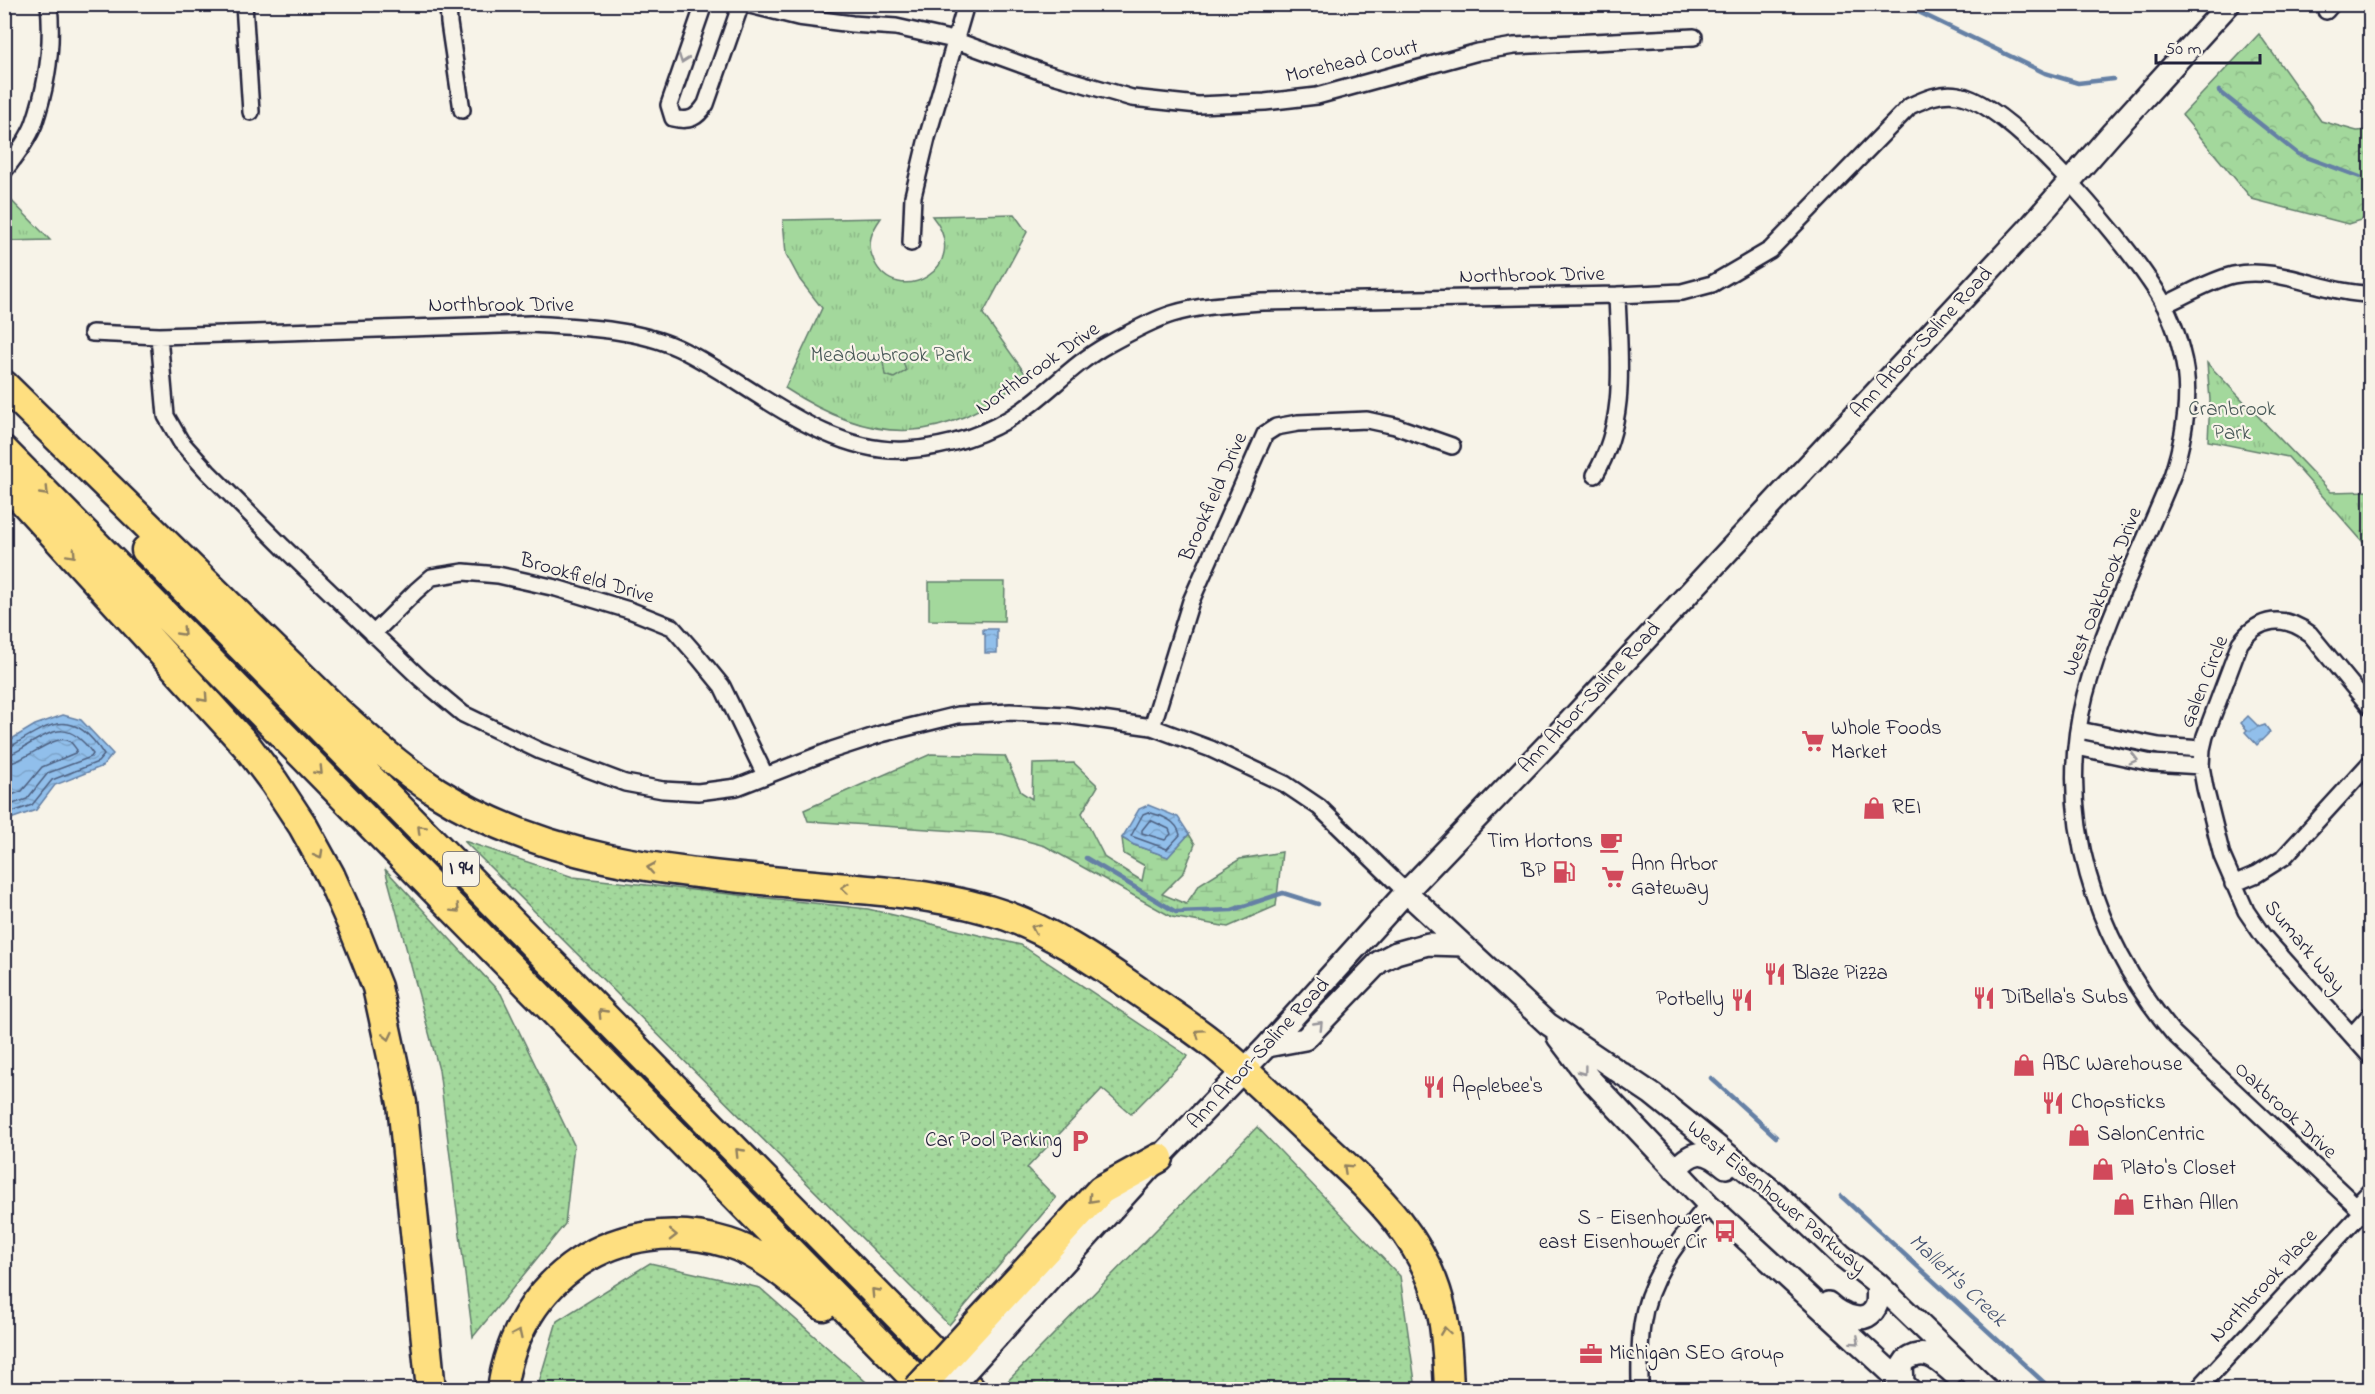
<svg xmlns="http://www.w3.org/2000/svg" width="2375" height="1394" font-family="'Indie Flower',sans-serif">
<defs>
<pattern id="grass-dots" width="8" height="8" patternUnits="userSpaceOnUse" patternTransform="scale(1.5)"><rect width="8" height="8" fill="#a3d89c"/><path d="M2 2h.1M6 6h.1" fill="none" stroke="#8cb987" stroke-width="1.8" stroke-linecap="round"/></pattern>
<pattern id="forest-crowns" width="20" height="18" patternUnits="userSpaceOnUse" patternTransform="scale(1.5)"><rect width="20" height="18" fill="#a3d89c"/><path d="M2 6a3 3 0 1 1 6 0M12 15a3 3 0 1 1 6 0" fill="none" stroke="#8cb987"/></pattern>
<pattern id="wetland-marsh" width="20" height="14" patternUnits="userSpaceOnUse" patternTransform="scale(1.5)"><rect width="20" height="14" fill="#a3d89c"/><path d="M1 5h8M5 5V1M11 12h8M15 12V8" fill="none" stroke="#8cb987"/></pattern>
<pattern id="park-tufts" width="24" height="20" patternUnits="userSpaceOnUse" patternTransform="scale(1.5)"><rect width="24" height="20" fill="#a3d89c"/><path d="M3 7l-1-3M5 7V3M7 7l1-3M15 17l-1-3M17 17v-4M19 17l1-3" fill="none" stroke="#8cb987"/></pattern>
<pattern id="water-waves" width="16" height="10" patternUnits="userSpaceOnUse" patternTransform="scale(1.5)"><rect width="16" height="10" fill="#91bfeb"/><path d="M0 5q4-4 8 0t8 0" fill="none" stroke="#7da4ca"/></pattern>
</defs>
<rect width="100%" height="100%" fill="#f7f3e8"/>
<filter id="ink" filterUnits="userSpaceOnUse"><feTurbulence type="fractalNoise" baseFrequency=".0167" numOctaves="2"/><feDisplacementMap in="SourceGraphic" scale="12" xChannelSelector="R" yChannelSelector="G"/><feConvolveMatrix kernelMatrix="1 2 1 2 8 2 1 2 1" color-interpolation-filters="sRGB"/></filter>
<g filter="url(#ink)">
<path fill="url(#grass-dots)" stroke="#627d6c" stroke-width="1.5" d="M464 841 573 877 868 909 1021 945 1188 1056 1131 1114 1102 1089 1027 1168 1056 1198 949 1325Z
M385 869 501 994 574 1145 565 1224 473 1337 439 1070Z
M1257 1127 1400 1276 1416 1389H1002L1001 1388Z
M650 1263 760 1288 874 1389H537L557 1321Z"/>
<path fill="url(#forest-crowns)" stroke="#627d6c" stroke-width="1.5" d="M2259 34 2321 121 2357 131 2370 130V217L2348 224 2252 199 2182 115Z"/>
<path fill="url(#wetland-marsh)" stroke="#627d6c" stroke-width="1.5" d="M931 754 1005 756 1021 792 1032 799 1033 764 1074 763 1098 786 1082 813 1105 858 1142 881 1145 866 1124 854 1122 838 1134 845 1168 857 1189 834 1195 844 1184 872 1162 894 1186 904 1200 884 1240 859 1282 852 1276 906 1228 927 1172 917 1045 846 1002 834 808 821 804 810Z"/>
<path fill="url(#park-tufts)" stroke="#627d6c" stroke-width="1.5" d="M4 194H5L50 240 5 241Z
M1014 214 1027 232 983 314 1027 376C944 446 875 447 785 388L822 308 800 280 786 254 783 220 881 218C871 232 866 244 874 261 896 310 975 268 932 216Z
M2207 363 2331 492 2370 491V550L2288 457 2208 441 2210 400Z"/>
<path fill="#a3d89c" stroke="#627d6c" stroke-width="1.5" d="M892 358H902L906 371 894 378 885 375 883 362Z
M929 582H1005L1004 621 929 620Z"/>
<path fill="url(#water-waves)" stroke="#6580a5" stroke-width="1.5" d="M983 629H997V653H985V634L983 633Z
M63 715 81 720 113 754 103 766 55 785 36 810 5 821V743L35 725Z
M2248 716 2259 727 2265 725 2270 732 2257 745 2245 732 2247 730 2241 723Z
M1148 805 1178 817 1189 834 1168 857 1134 845 1122 838 1139 809Z"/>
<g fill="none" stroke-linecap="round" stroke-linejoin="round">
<path stroke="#4e6181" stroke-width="1.5" d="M4 748 10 747C50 723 73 706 104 755L98 762 52 780 32 805 4 815
M4 755C13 755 19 750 26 746 56 728 70 721 93 754L91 757 48 773 27 799 4 807
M4 764C23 764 52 735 67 740 71 741 74 746 77 750L75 753 42 767 22 791 4 798
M1148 812C1162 816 1177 820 1180 835L1167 849 1131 836 1143 814Z
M1150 820 1169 829 1171 834 1165 840 1142 833V830Z"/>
<path stroke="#6580a5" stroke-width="4.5" d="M1902 4 2045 73 2078 83 2113 79
M2219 91 2298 154 2360 177
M1086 858 1176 912 1232 910 1283 893 1318 904
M1711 1078 1776 1137
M1841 1196 2052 1390"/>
<g stroke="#22223b" stroke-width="20">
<path id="street" d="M244 4 251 112
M448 4 449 23 462 110
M704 4 669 105 673 118C690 122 697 118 706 104L741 4
M746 4 798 17 852 24 896 27 954 40 1042 72 1132 98 1198 105 1265 102 1317 96 1478 52 1514 46 1694 37
M2326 11 2332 4
M4 171C15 157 28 140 34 124 47 86 53 44 49 4
M911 243 913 196 927 138 966 4
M2164 305C2187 295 2208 281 2233 275 2279 265 2325 294 2370 294
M92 333 159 336 531 324C577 327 635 328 678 348 749 381 823 455 906 450 950 447 988 435 1024 409 1052 389 1076 362 1107 345 1125 335 1152 320 1172 314 1201 305 1232 304 1262 302L1617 295 1682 292 1712 284 1770 250 1910 106C1925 99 1940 92 1958 95 2010 103 2118 234 2149 280 2164 301 2175 325 2181 350 2193 392 2185 436 2172 476 2143 548 2105 620 2085 695 2054 816 2095 940 2173 1033L2370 1219
M159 336 166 416 181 442 208 472 283 547 421 679 463 714 540 751 625 783 663 790 698 792 737 787 832 750 881 734 958 715 1010 712 1066 715 1152 727 1211 749 1285 784 1319 807 1406 892
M1595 475C1628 420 1619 357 1617 295
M373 634 416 591 432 577 464 572 498 575 556 588 632 611 672 627 700 659 722 686 765 775
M2370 707 2310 634C2284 614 2259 617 2240 643L2205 736 2202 749 2201 766 2205 788 2222 856 2246 911 2263 936 2370 1056
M1152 727 1191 601 1265 434 1276 427 1298 423 1367 420 1395 426 1452 446
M2079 730 2159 746 2202 749
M2077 747 2152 763 2201 766
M2233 884 2257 874 2284 857 2370 763
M2352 1035 2370 1015
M2356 1206 2370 1191
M1640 1390C1640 1368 1639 1346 1642 1325 1648 1277 1679 1240 1708 1204
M2197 1390 2362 1212"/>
</g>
<g stroke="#22223b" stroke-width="26">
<path id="secondary" d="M1406 892 1548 1024 1652 1094 1775 1193 1841 1255 1878 1284 1988 1390
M1558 1037 1589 1078 1708 1204 1910 1390
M1267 1046 1305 1039 1379 962 1396 953 1428 944 1463 945
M1675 1170C1694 1148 1705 1149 1726 1167
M1828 1303C1841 1315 1868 1329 1877 1304 1878 1298 1877 1290 1878 1284
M997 1337 1159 1158 1267 1046 1406 892 1569 722 2028 229 2111 134 2229 4
M1903 1383 1902 1366 1906 1360C1926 1347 1938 1360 1953 1373"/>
</g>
<g stroke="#22223b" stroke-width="33">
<path id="highway" d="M4 385 339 713C370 741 401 769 437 792 553 865 681 872 814 885 879 891 945 894 1007 916 1051 932 1090 958 1128 984 1155 1003 1183 1021 1209 1041 1244 1068 1275 1100 1307 1130 1363 1183 1426 1233 1442 1313 1447 1338 1448 1364 1449 1390
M4 451 926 1390
M4 480 246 745 274 782 303 826 330 875 354 929 377 987 402 1103 431 1390
M146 550 971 1390
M980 1321 1101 1190 1159 1158
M502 1390C517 1277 619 1210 728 1243 764 1254 795 1283 823 1306"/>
</g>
<use href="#street" stroke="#f7f3e8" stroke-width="15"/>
<use href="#secondary" stroke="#f7f3e8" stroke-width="21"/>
<use href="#highway" stroke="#fedf80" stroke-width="28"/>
<g stroke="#22223b" stroke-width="26" stroke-linecap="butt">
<path id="secondary-bridge" d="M949 1390 997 1337"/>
</g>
<g stroke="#22223b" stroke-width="33" stroke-linecap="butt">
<path id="highway-bridge" d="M917 1390 980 1321"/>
</g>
<use href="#secondary-bridge" stroke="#f7f3e8" stroke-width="21"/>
<use href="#highway-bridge" stroke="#fedf80" stroke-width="28"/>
</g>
<defs><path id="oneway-chevron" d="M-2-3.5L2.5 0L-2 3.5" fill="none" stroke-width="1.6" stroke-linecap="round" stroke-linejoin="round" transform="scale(1.5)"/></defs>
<g stroke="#97959a">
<use href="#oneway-chevron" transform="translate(683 59) rotate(110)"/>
<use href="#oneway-chevron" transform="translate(2134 759) rotate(14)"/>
<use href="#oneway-chevron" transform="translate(1319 1025) rotate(-46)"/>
<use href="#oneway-chevron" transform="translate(1583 1071) rotate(53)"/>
<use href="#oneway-chevron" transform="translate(1856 1341) rotate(42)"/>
</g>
<g stroke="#90805e">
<use href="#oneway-chevron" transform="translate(45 492) rotate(46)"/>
<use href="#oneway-chevron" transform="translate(72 554) rotate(47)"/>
<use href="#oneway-chevron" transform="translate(182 632) rotate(46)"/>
<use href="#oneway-chevron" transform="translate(204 698) rotate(48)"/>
<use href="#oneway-chevron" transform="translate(319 771) rotate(46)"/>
<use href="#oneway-chevron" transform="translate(421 829) rotate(-135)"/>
<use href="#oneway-chevron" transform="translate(319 855) rotate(61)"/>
<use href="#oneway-chevron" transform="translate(651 868) rotate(-170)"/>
<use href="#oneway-chevron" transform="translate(845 888) rotate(-175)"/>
<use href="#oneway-chevron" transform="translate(456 909) rotate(45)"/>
<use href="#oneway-chevron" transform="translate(1035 928) rotate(-156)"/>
<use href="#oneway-chevron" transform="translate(602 1013) rotate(-134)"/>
<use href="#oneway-chevron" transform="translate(1199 1033) rotate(-145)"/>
<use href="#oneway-chevron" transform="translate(388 1036) rotate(77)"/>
<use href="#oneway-chevron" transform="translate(739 1152) rotate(-134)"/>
<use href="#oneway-chevron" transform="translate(1347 1168) rotate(-137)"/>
<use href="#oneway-chevron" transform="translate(1092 1199) rotate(133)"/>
<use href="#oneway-chevron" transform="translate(673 1235) rotate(1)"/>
<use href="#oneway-chevron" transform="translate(875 1292) rotate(-134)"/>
<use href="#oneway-chevron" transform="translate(1445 1331) rotate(-98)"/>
<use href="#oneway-chevron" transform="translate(518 1334) rotate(-65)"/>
</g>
</g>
<defs>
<g id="supermarket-bare" transform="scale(1.8)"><path d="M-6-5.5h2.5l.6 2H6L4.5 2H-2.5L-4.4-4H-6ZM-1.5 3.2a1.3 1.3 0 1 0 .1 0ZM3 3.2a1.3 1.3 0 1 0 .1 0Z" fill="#d1495b" stroke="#f7f3e8" stroke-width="2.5" paint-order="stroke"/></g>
<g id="shop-bare" transform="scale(1.8)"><path d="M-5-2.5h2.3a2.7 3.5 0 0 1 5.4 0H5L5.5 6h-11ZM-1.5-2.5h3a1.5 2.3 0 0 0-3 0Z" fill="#d1495b" stroke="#f7f3e8" stroke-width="2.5" paint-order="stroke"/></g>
<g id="cafe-bare" transform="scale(1.8)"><path d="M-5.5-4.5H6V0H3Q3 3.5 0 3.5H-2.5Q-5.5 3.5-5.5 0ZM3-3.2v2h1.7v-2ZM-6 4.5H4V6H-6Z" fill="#d1495b" stroke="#f7f3e8" stroke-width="2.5" paint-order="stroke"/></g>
<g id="fuel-bare" transform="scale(1.8)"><path d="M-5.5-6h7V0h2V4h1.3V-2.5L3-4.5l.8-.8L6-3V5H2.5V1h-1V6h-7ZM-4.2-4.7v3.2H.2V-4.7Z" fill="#d1495b" stroke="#f7f3e8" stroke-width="2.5" paint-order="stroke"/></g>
<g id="restaurant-bare" transform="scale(1.8)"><path d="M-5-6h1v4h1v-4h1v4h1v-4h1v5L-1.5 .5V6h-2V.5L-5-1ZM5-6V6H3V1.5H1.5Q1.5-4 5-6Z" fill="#d1495b" stroke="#f7f3e8" stroke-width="2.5" paint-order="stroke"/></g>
<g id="parking-bare" transform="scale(1.8)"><path d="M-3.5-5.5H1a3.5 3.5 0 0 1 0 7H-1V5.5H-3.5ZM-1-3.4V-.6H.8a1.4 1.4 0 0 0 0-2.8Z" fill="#d1495b" stroke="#f7f3e8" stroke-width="2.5" paint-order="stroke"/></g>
<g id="bus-bare" transform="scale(1.8)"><path d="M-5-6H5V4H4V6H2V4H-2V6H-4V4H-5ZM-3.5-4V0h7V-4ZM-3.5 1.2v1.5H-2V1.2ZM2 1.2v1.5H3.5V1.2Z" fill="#d1495b" stroke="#f7f3e8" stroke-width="2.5" paint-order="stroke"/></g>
<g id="office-bare" transform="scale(1.8)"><path d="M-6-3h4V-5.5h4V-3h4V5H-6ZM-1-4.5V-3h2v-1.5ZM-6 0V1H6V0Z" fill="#d1495b" stroke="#f7f3e8" stroke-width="2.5" paint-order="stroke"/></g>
</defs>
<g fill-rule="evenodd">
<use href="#supermarket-bare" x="1813" y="741"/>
<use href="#shop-bare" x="1874" y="808"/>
<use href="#cafe-bare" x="1611" y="842"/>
<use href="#fuel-bare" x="1564" y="872"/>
<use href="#supermarket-bare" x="1613" y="877"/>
<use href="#restaurant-bare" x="1775" y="974"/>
<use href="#restaurant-bare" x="1984" y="998"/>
<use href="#restaurant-bare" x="1742" y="1000"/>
<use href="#shop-bare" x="2024" y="1065"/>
<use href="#restaurant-bare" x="1434" y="1087"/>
<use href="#restaurant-bare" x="2053" y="1103"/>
<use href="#shop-bare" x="2079" y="1135"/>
<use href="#parking-bare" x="1080" y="1141"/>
<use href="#shop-bare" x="2103" y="1169"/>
<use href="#shop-bare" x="2124" y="1204"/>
<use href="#bus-bare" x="1725" y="1231"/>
<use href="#office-bare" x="1591" y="1354"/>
</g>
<g text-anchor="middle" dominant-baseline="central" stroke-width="4.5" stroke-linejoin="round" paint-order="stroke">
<rect fill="#f7f3e8" stroke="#62616f" stroke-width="1.5" x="443" y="852" width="36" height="34" rx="4.5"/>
<g font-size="20" font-weight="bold" fill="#22223b">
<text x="461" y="869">I 94</text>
</g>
<g font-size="21" fill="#22223b" stroke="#f7f3e8">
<text transform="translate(1352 62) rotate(-13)">Morehead Court</text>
<text transform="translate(1532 276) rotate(-1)">Northbrook Drive</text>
<text x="501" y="306">Northbrook Drive</text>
<text transform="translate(1922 343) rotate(-47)">Ann Arbor-Saline Road</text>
<text transform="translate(1038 369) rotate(-35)">Northbrook Drive</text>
<text transform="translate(1214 497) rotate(-66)">Brookfield Drive</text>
<text transform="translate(587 579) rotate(16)">Brookfield Drive</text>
<text transform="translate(2103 592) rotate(-68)">West Oakbrook Drive</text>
<text transform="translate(2205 682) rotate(-68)">Galen Circle</text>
<text transform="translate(1590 698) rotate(-47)">Ann Arbor-Saline Road</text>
<text transform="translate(2304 947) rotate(50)">Sumark Way</text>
<text transform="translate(1259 1054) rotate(-47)">Ann Arbor-Saline Road</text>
<text transform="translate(2285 1111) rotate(43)">Oakbrook Drive</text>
<text transform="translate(1776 1198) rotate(40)">West Eisenhower Parkway</text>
<text transform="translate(2264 1286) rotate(-47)">Northbrook Place</text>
</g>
<g font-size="21" fill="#495958" stroke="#f7f3e8">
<text x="891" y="356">Meadowbrook Park</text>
<text x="2232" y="410">Cranbrook<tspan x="2232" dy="24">Park</tspan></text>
</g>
<g font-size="21" fill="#22223b" stroke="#f7f3e8" text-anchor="start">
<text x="1831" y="729">Whole Foods<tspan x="1831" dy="24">Market</tspan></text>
<text x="1892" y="808">REI</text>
<text x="1593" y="842" text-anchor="end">Tim Hortons</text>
<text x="1631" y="865">Ann Arbor<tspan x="1631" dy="24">Gateway</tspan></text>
<text x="1546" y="872" text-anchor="end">BP</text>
<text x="1793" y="974">Blaze Pizza</text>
<text x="2002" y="998">DiBella's Subs</text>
<text x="1724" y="1000" text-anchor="end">Potbelly</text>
<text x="2042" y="1065">ABC Warehouse</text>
<text x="1452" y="1087">Applebee's</text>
<text x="2071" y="1103">Chopsticks</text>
<text x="2097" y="1135">SalonCentric</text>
<text x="1062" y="1141" text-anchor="end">Car Pool Parking</text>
<text x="2121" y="1169">Plato's Closet</text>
<text x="2142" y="1204">Ethan Allen</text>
<text x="1707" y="1219" text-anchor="end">S - Eisenhower<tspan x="1707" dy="24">east Eisenhower Cir</tspan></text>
<text x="1609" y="1354">Michigan SEO Group</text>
</g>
<g font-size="22" font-style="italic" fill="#435170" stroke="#f7f3e8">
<text transform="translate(1957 1281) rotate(43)">Mallett's Creek</text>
</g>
</g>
<rect width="2375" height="1394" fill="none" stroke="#f7f3e8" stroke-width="24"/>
<rect x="12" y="12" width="2351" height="1370" fill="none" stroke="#22223b" stroke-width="2" filter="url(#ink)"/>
<path d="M2156 54v9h104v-9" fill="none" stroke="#22223b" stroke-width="3"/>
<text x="2165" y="54" font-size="18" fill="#22223b" stroke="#f7f3e8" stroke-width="4.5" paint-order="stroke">50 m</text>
</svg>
